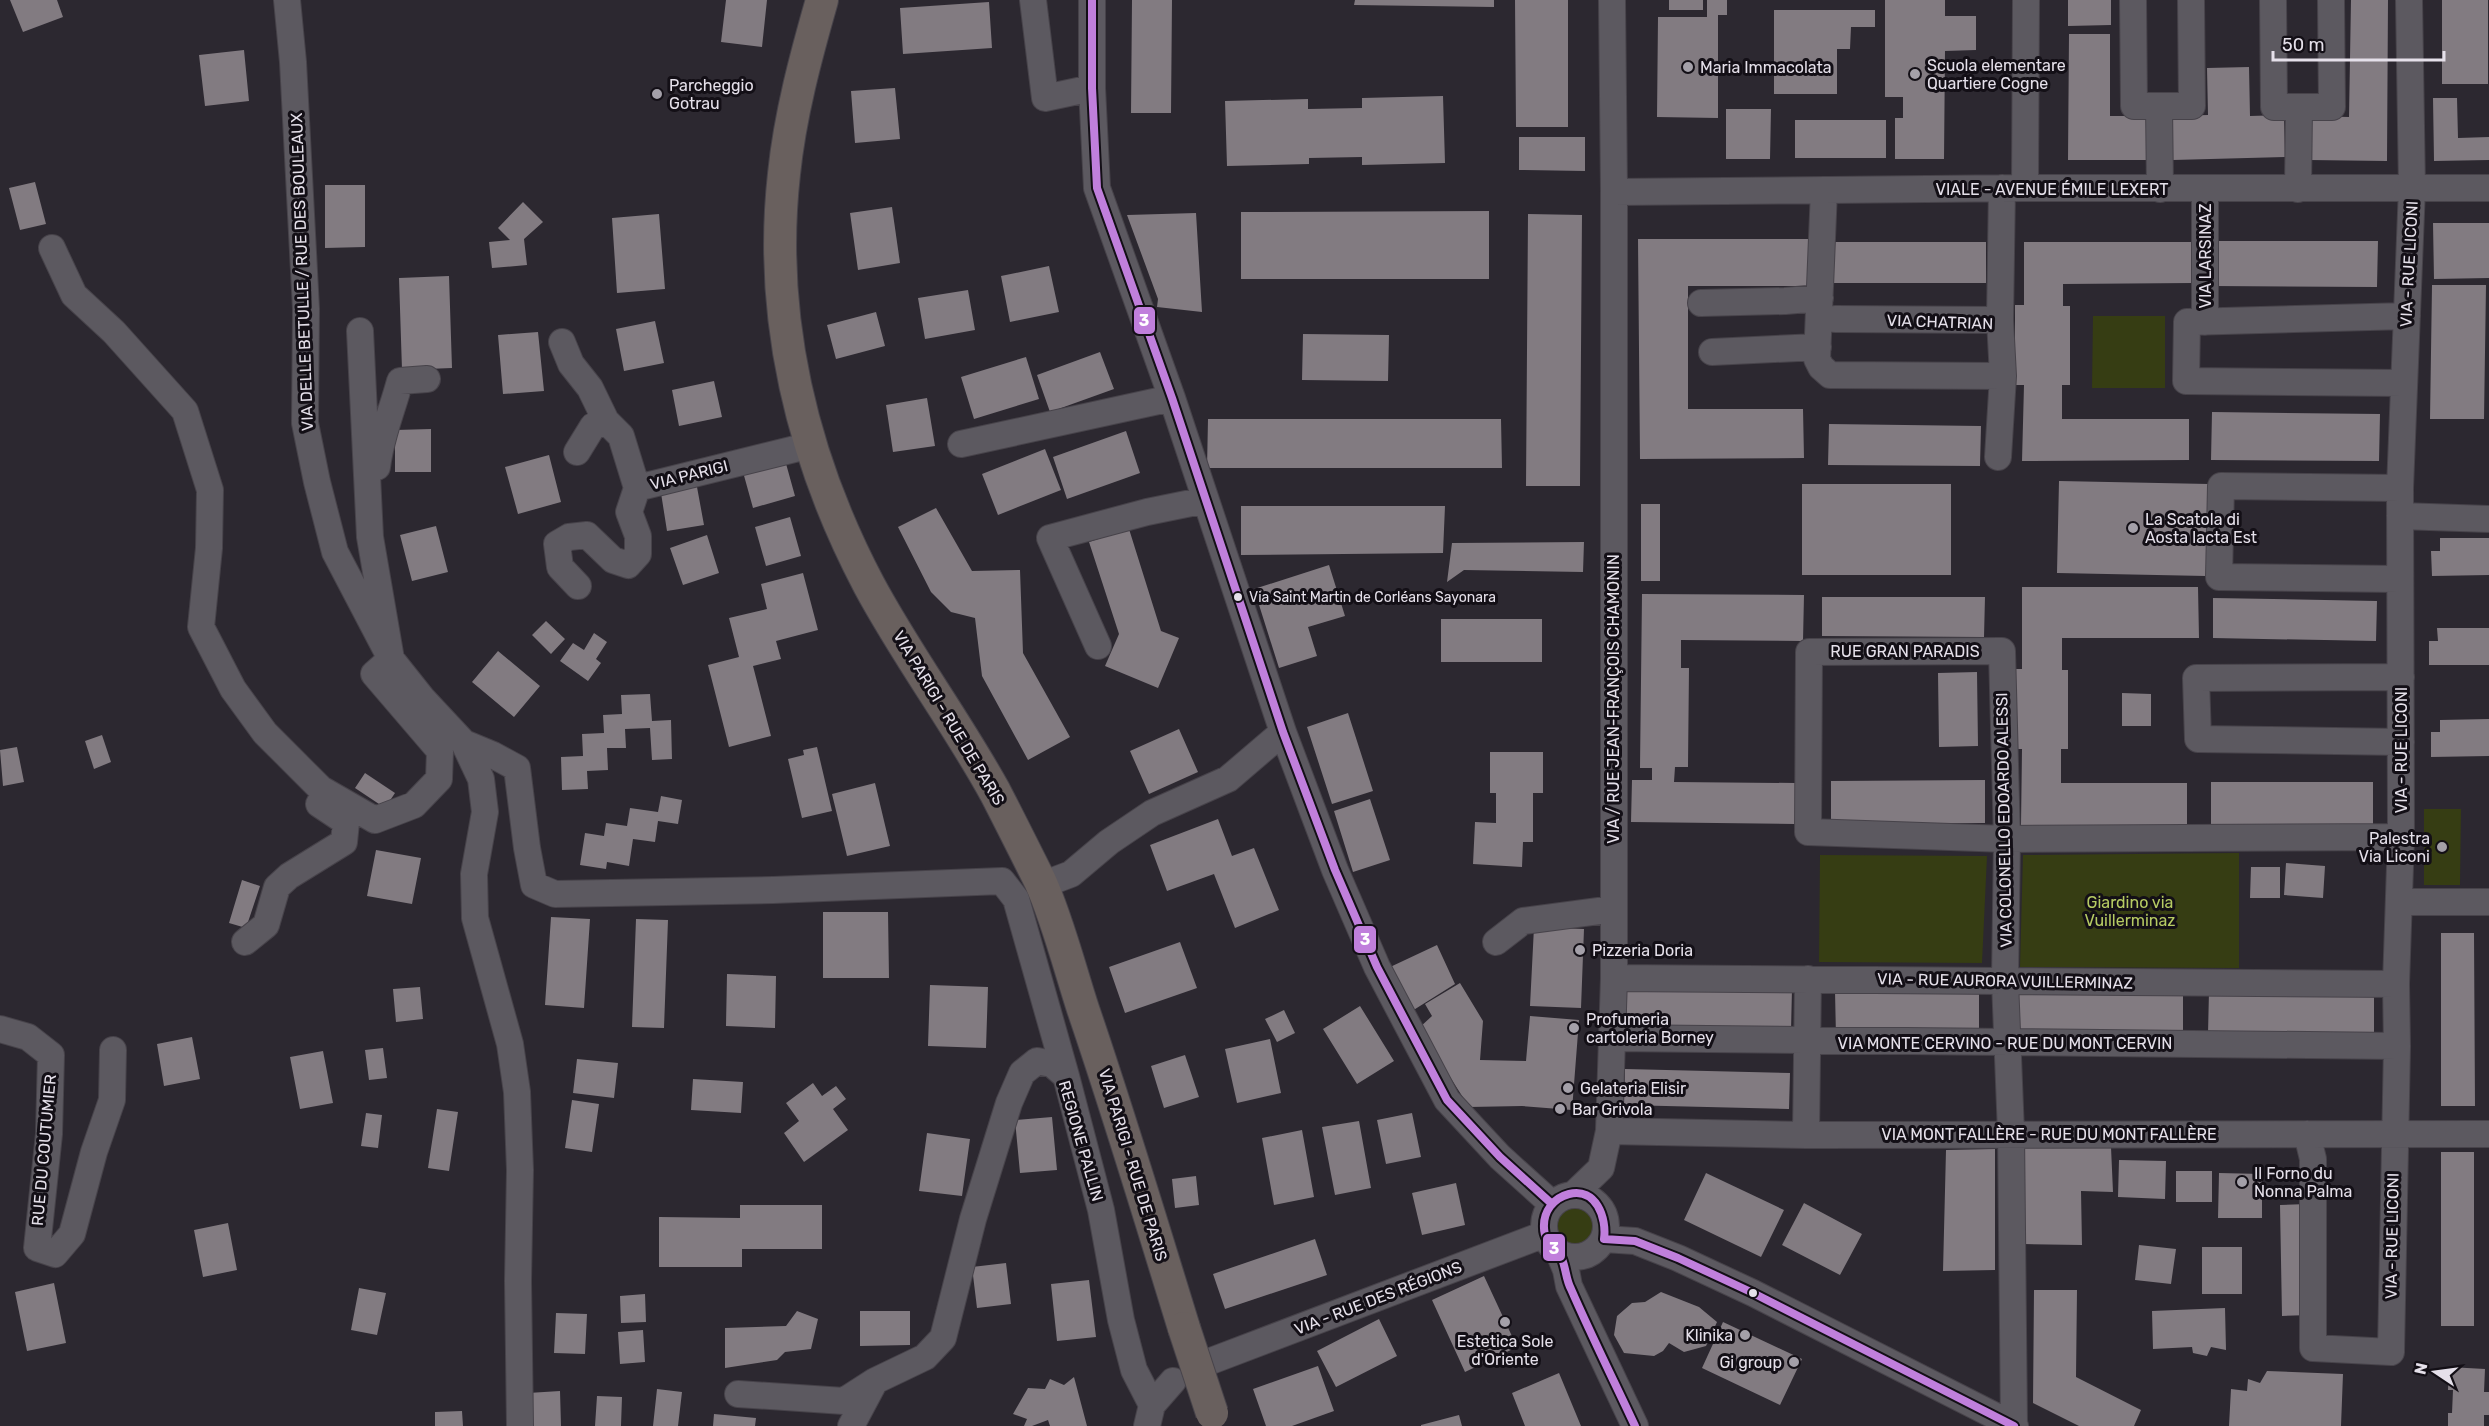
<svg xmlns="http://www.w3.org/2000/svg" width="2489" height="1426" font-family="Rubik,sans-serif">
<rect width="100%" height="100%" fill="#2c2830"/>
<path fill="#363d13" d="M2093 316H2165V388H2092Z
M2424 809H2461L2460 885H2424Z
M2239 853V968L2020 967 2023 855Z
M1820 855 1987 856 1982 963 1819 962Z
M1554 1225a21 21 0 1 1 42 0a21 21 0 1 1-42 0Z"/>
<path fill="#827b81" d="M10 0H57L63 17 23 32Z
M726 0H767L762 47 721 42Z
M1132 0H1172L1171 113H1131Z
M1355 0H1494V7L1354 5Z
M1515 0H1568V127H1516Z
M1669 0H1703V10H1669Z
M1707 0H1727V15H1718V118L1657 117 1658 17H1707Z
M1885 0H1945V16H1976V50L1945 51 1944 159H1895V118H1903V97H1885Z
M2068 0H2111V25L2068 26Z
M2351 0H2388L2387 161 2309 160V116L2349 117Z
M2442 0H2488V84H2442Z
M989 2 992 48 903 54 900 8Z
M1774 10H1875V27H1851L1850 49H1837V94H1774Z
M2069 34H2110V116H2147L2148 160H2068Z
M244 50 249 101 205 106 199 55Z
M2249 67 2250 116 2284 115 2285 157 2173 160 2172 116 2208 115 2207 68Z
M895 88 900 139 855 143 851 91Z
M1443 96 1445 163 1362 165V157L1309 158V164L1227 166 1225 101 1308 99V109L1362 108V98Z
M2433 98H2457L2458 138 2489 137V160L2434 161Z
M1726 109H1771L1770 159H1726Z
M1795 120H1886V158H1795Z
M1519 137H1585V171L1519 170Z
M35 182 46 224 20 230 9 188Z
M325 185H365V247L325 248Z
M523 202 543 222 524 239 527 265 492 268 489 242 510 240 498 228Z
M892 207 900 263 858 270 850 213Z
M1489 211V279H1241V212Z
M1196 213 1202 312 1157 307 1158 299 1127 215Z
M659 214 665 289 617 293 612 218Z
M1528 214 1582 215 1580 486H1526Z
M2433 223H2489V278L2434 279Z
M1638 239H1808V286H1688V409H1803L1804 458 1640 459Z
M2213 241H2378L2377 287 2213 286Z
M1831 242H1986V283H1831Z
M2024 242H2193V283L2063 284V306H2070V385H2062V419H2189V460L2022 461 2024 385H2015V305H2024Z
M1049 266 1059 312 1010 322 1001 276Z
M449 276 452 368 402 370 399 278Z
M2432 285H2486L2484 419H2430Z
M968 290 975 330 925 339 918 298Z
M876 312 885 346 836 359 827 325Z
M655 321 664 363 624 371 616 329Z
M538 332 544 391 503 394 498 335Z
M1303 334 1389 335 1388 381 1302 380Z
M1100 352 1114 389 1050 412 1037 375Z
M1026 357 1039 399 974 419 961 377Z
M714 381 722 417 679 426 672 390Z
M927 398 935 446 893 452 886 405Z
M2212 412 2380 414 2379 461 2211 460Z
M1208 419H1501L1502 468H1207Z
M1829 424 1981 426 1980 466 1828 465Z
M431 429V472H395V430Z
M1126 431 1140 473 1067 499 1053 457Z
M1045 449 1061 490 998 515 982 474Z
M549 455 561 502 518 514 505 467Z
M785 460 795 496 753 508 743 472Z
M2059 481 2209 484 2206 576 2057 573Z
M1802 484H1951V575H1802Z
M697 487 704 525 667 531 661 493Z
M1641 504H1660V581H1641Z
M1241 506H1445L1443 553 1241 555Z
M936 508 972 571 1020 570 1023 653 1070 737 1028 760 982 676 975 618 951 612 931 592 898 527Z
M790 517 801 556 766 566 755 527Z
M436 526 448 572 412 581 400 535Z
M1129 529 1161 631 1179 638 1158 688 1105 666 1119 634 1089 542Z
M707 535 719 573 683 585 670 548Z
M2440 538H2489V575L2432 576 2431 551H2440Z
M1584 542 1583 572 1464 570 1447 582 1452 543Z
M1329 565 1345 616 1308 627 1317 656 1279 668 1254 589Z
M803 573 818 630 776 641 781 659 753 666 771 736 729 747 708 665 739 657 729 618 767 609 761 584Z
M2022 587H2198L2199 638H2062V670H2068V749H2061V783H2187V825H2021L2022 749H2013V669H2022Z
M1642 594 1804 595 1803 641 1681 640V668H1689L1688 767H1675L1674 782 1795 783V824L1631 822 1632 780H1652V768H1640Z
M1822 597H1985L1984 637 1822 636Z
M2213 598 2377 601 2376 641 2213 638Z
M1441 619H1542V662H1441Z
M546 621 565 639 551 654 532 635Z
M2437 628H2489V665H2429V641H2438Z
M594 633 607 642 596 659 601 663 588 681 560 661 573 643 584 650Z
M498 651 540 686 514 717 472 682Z
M1977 672 1978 746 1939 747 1938 673Z
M2122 693 2151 694V726H2122Z
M650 694 652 721 671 720 672 759 652 760 650 728 625 729 626 748H607L608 770 587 771 588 789 562 790 561 757 583 756 582 734 604 733 603 715 622 714 621 695Z
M1348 713 1373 791 1332 804 1307 727Z
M2489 719V756L2431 757V732H2440V720Z
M1179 729 1198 772 1149 794 1130 751Z
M102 735 111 762 94 769 85 741Z
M17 747 24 782 3 786 0 750Z
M817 747 832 811 802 818 788 759 804 755 803 750Z
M1490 752H1543V793H1533V842H1523L1522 867 1473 864 1475 822 1496 823V793H1490Z
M365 773 395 793 385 808 355 788Z
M1985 780V823L1831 824V781Z
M2211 782H2373V826H2211Z
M875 783 890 846 847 856 832 794Z
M661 796 682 800 678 824 658 821 655 842 633 839 629 866 607 862 606 869 580 865 585 833 604 836 606 823 627 826 630 808 658 812Z
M1370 799 1390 860 1353 872 1334 811Z
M1218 819 1232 856 1254 848 1279 910 1235 928 1214 874 1167 891 1150 845Z
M376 850 421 858 412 904 367 896Z
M2286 863 2325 866 2323 898 2284 895Z
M2251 867H2280V898H2250Z
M242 880 260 886 246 928 229 923Z
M823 912H888L889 978H823Z
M551 917 590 919 584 1008 545 1005Z
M636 919 668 920 664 1028 632 1027Z
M1534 927 1584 929 1581 1008 1530 1006Z
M2441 933H2474L2475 1106H2441Z
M1180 942 1197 988 1125 1013 1109 967Z
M1437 945 1455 984 1412 1011 1388 968Z
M727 974 776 976 775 1028 726 1026Z
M1460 983 1483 1021 1480 1060 1526 1061 1530 1016 1579 1020 1572 1110 1522 1106 1469 1107 1419 1028 1432 1016 1425 1004Z
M930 985 988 987 986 1048 928 1046Z
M1627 985 1792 989 1791 1031 1626 1028Z
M420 987 423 1019 396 1022 393 989Z
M1979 990V1036L1836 1037 1835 991Z
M2015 990 2183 992V1034L2014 1032Z
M2209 991 2374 993V1036L2208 1034Z
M1360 1006 1394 1061 1357 1084 1323 1029Z
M1284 1010 1295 1033 1277 1042 1265 1019Z
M192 1037 200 1079 164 1086 157 1044Z
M1270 1039 1281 1093 1237 1103 1225 1049Z
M383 1048 387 1078 369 1080 365 1050Z
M323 1051 333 1103 300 1109 290 1057Z
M1185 1055 1199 1097 1164 1108 1151 1066Z
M577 1059 618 1063 614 1098 573 1093Z
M1625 1069 1790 1073 1789 1109 1624 1105Z
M693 1079 743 1082 741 1113 691 1110Z
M813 1083 822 1096 836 1086 846 1099 833 1109 848 1130 804 1162 784 1133 799 1121 786 1103Z
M572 1100 599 1104 592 1152 565 1148Z
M437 1109 458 1112 449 1171 428 1168Z
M366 1113 382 1115 378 1148 361 1146Z
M1412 1113 1421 1157 1386 1164 1377 1120Z
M1052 1117 1057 1170 1020 1173 1015 1120Z
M1359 1121 1371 1188 1335 1195 1322 1127Z
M1302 1130 1314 1197 1274 1205 1262 1138Z
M927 1133 970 1139 962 1196 919 1191Z
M2022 1146 2111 1147 2113 1192 2081 1191 2082 1245 2024 1244Z
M1995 1149V1270L1943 1271 1946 1150Z
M2441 1152H2474V1326H2441Z
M2119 1160 2166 1161 2165 1199 2118 1197Z
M2176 1171H2212V1202H2176Z
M1706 1173 1784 1210 1761 1257 1684 1220Z
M2219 1173 2262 1174V1218H2218Z
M1196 1176 1199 1205 1175 1208 1172 1179Z
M1456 1183 1465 1225 1422 1235 1412 1193Z
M1804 1203 1862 1234 1840 1275 1782 1245Z
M2308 1204 2310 1315 2282 1316 2280 1205Z
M740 1205H822V1249H742V1267H659V1217L740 1218Z
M228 1223 237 1270 203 1277 194 1230Z
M1315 1239 1327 1275 1225 1309 1213 1274Z
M2139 1245 2176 1249 2171 1284 2135 1280Z
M2202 1247H2242V1294H2202Z
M1006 1263 1011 1304 977 1308 972 1267Z
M1484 1276 1517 1347 1465 1372 1432 1300Z
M1089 1280 1096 1337 1057 1341 1051 1284Z
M54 1283 66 1343 27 1351 15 1292Z
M359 1288 386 1293 377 1335 351 1330Z
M2034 1290H2077L2076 1377 2141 1410 2134 1426H2079L2033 1403Z
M1661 1292 1699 1307 1717 1322 1706 1346 1684 1352 1669 1343 1663 1351 1654 1356 1624 1353 1614 1335 1617 1316 1632 1303 1645 1302Z
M645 1294 646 1322 621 1323 620 1296Z
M2225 1308 2226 1350 2211 1347 2207 1356 2193 1353 2192 1347 2153 1349 2152 1311Z
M797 1311 818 1319 811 1349 785 1352 777 1360 725 1368V1328L786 1326Z
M860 1311H910V1345L860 1346Z
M556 1313 587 1314 585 1354 554 1353Z
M1379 1319 1397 1356 1336 1387 1317 1351Z
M1723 1322 1802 1359 1780 1405 1702 1368Z
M643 1330 645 1362 620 1364 618 1332Z
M1318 1366 1334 1411 1292 1426H1266L1253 1389Z
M2449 1367 2485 1369 2484 1392H2489V1415H2484V1426H2448V1413H2452L2453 1390H2448Z
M2267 1371 2343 1374 2341 1426H2229L2231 1389 2247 1391 2248 1379 2260 1383Z
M1559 1373 1581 1426H1525L1512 1393Z
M1074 1377 1087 1426H1050L1048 1420 1032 1426H1024L1027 1419 1013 1414 1028 1388 1045 1389 1050 1379 1064 1385Z
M657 1389 682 1392 678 1426H653Z
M560 1391 561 1426H529L528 1393Z
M597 1396 622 1397 621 1426H595Z
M462 1411 463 1426H435V1412Z
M714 1414 756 1418 755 1426H713Z
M1459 1415 1462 1426H1421V1425Z"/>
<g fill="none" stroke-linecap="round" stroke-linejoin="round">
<g stroke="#47434a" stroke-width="28">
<path id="minor" d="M287 0 293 62 306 309 305 423 317 482 335 552 391 659 422 698 464 743 481 779 485 812 474 874 475 918 510 1044 517 1092 520 1170 518 1281 520 1426
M1033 0 1045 98 1092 88
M1092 0V88L1097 188 1172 398 1283 732 1335 870 1377 967 1447 1100 1500 1157 1552 1204
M2133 0 2134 106H2192L2191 0
M2273 0 2274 107H2332L2331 0
M2159 106 2160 189
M2025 188 2026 0
M2205 189V322
M2298 189 2299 107
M1824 190 1817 359 1821 367 1830 375 2003 376
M1614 192 2025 188H2489
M52 248 74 295 114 332 185 411 210 490 209 548 201 627 233 689 265 733 321 789 375 820 414 805 439 779 440 751 374 674 391 659 370 537 360 331
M1701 303 1785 301 1820 298
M1835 319 2000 320
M562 342 571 364 590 388 606 421
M1712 352 1818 347
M2403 383 2186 381 2187 322 2407 316
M961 444 1172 398
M577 452 593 426 606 421 621 436 637 488
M1998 457 2003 376 2000 320 2002 188
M377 467C381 435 392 411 400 381L427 379
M2400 516 2489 519
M2399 579 2219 577 2221 486 2400 488
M578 586 560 567 557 544 569 537 587 535 613 560 628 565 638 554V536L629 512 637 488 811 445
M1098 646 1050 538 1147 512 1206 500
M2401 677 2196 678 2198 739 2401 742
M464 743 493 755 517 768 527 848 534 885 555 894 773 890 1002 881 1016 899 1066 1076
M1042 885 1071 874 1109 842 1152 813 1228 779 1283 732
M2399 902H2489
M245 942 266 925 277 887 289 876 344 842 346 822 319 804
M1496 942 1523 921 1614 909
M1614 978 2396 984
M0 1029 28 1037 51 1055 49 1134 37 1248 55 1254 72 1234 94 1152 112 1100 113 1050
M1612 1038 2397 1046
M1609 1131 1806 1135 2489 1134
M2307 1134 2313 1159V1348L2391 1352 2397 1046 2396 984 2401 837 2400 488 2412 188 2409 0
M1806 1135 1808 979
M1574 1194 1601 1168 1609 1131 1614 978V192L1612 0
M1544 1226a31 31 0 1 1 62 0a31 31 0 1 1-62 0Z
M1604 1239 1635 1241 1678 1258 1753 1293 2015 1426
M1559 1253 1566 1270 1569 1286 1635 1426
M1211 1361 1545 1234
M738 1394 844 1401 875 1381
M1152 1405 1173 1381
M851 1426 875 1381 925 1357 943 1338 973 1219 1009 1103 1022 1073 1037 1061 1052 1064 1066 1076 1101 1210 1121 1320 1134 1370 1152 1405 1147 1426
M2014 1426 2011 1133 2005 981 2007 839 2002 651 1809 652 1808 832 2007 839 2401 837"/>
</g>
<g stroke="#47434a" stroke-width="34">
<path id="major" d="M822 0C806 56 790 115 784 174 768 317 802 458 869 585 907 656 956 721 995 792 1010 821 1025 851 1040 881 1057 918 1070 969 1083 1009 1119 1114 1151 1221 1184 1328"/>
</g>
<use href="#minor" stroke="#5c5960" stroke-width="26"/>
<use href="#major" stroke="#69605e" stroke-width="32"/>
<g stroke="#47434a" stroke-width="34" stroke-linecap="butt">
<path id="major-bridge" d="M1184 1328 1212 1413"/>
</g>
<use href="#major-bridge" stroke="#69605e" stroke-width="32"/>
<g stroke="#130f16" stroke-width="12">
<path id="bus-1" d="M1092 0V88L1097 188 1172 398 1283 732 1335 870 1377 967 1447 1100 1500 1157 1552 1204
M1635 1426C1614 1381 1591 1335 1571 1289 1566 1280 1566 1269 1562 1259 1557 1247 1544 1243 1544 1228 1543 1212 1553 1198 1569 1194 1596 1187 1607 1218 1604 1239L1635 1241 1678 1258 1753 1293 2014 1426"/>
</g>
<use href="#bus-1" stroke="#c07fdc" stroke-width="8"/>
</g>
<g fill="#a4a0a9" stroke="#130f16" stroke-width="2">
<circle cx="1688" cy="67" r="6"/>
<circle cx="1915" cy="74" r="6"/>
<circle cx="657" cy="94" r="6"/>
<circle cx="2133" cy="528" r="6"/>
<circle cx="2442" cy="847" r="6"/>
<circle cx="1580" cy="950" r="6"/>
<circle cx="1574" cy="1028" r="6"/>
<circle cx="1568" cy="1088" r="6"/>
<circle cx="1560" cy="1109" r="6"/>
<circle cx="2242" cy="1182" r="6"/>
<circle cx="1505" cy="1322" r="6"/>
<circle cx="1745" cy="1335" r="6"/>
<circle cx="1794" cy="1362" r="6"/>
</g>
<g fill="#e5e0ea" stroke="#130f16" stroke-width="2">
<circle cx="1238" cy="597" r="5"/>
<circle cx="1753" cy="1293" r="5"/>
</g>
<g text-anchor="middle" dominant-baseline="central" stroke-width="6" stroke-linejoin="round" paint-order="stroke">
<g font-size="14" fill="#e5e0ea" stroke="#130f16" text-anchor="start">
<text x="1249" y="597">Via Saint Martin de Corléans Sayonara</text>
</g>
<g font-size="16" fill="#e5e0ea" stroke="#130f16" text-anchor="start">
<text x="1927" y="65">Scuola elementare<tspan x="1927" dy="18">Quartiere Cogne</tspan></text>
<text x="1700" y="67">Maria Immacolata</text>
<text x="669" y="85">Parcheggio<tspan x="669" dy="18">Gotrau</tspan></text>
<text x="2145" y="519">La Scatola di<tspan x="2145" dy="18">Aosta Iacta Est</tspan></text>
<text x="2430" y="838" text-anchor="end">Palestra<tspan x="2430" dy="18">Via Liconi</tspan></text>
<text x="1592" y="950">Pizzeria Doria</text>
<text x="1586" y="1019">Profumeria<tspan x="1586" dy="18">cartoleria Borney</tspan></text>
<text x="1580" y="1088">Gelateria Elisir</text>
<text x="1572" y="1109">Bar Grivola</text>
<text x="2254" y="1173">Il Forno du<tspan x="2254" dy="18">Nonna Palma</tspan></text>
<text x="1733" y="1335" text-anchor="end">Klinika</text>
<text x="1505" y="1341" text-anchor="middle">Estetica Sole<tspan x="1505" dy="18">d'Oriente</tspan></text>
<text x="1782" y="1362" text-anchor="end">Gi group</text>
</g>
<g font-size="16" fill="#e5e0ea" stroke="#130f16">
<text x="2052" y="189">VIALE - AVENUE ÉMILE LEXERT</text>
<text transform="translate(2205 256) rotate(-90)">VIA LARSINAZ</text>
<text transform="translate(2409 264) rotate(-87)">VIA - RUE LICONI</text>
<text transform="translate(302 272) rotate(-92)">VIA DELLE BETULLE / RUE DES BOULEAUX</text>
<text transform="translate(1940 322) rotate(2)">VIA CHATRIAN</text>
<text transform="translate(689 475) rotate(-14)">VIA PARIGI</text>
<text x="1905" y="651">RUE GRAN PARADIS</text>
<text transform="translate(1613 699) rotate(-90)">VIA / RUE JEAN-FRANÇOIS CHAMONIN</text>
<text transform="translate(949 718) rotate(59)">VIA PARIGI - RUE DE PARIS</text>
<text transform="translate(2401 750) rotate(-90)">VIA - RUE LICONI</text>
<text transform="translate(2004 820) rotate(-91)">VIA COLONELLO EDOARDO ALESSI</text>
<text transform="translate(2005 981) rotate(1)">VIA - RUE AURORA VUILLERMINAZ</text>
<text x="2005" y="1043">VIA MONTE CERVINO - RUE DU MONT CERVIN</text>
<text x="2049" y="1134">VIA MONT FALLÈRE - RUE DU MONT FALLÈRE</text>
<text transform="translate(1081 1141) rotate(74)">REGIONE PALLIN</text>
<text transform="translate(44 1150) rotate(-85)">RUE DU COUTUMIER</text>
<text transform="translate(1133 1165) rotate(73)">VIA PARIGI - RUE DE PARIS</text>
<text transform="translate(2392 1236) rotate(-89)">VIA - RUE LICONI</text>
<text transform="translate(1378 1298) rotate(-21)">VIA - RUE DES RÉGIONS</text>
</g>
<g font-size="16" fill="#b6cb63" stroke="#130f16">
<text x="2130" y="902">Giardino via<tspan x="2130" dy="18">Vuillerminaz</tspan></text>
</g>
</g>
<g stroke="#130f16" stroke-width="2">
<rect x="1133" y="306" width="23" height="29" rx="6" fill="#c07fdc"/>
<rect x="1353" y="925" width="24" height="29" rx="6" fill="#c07fdc"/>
<rect x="1542" y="1233" width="24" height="29" rx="6" fill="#c07fdc"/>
</g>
<g font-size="16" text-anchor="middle" font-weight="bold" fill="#fff">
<text x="1144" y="326">3</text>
<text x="1365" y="945">3</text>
<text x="1554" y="1254">3</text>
</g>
<g transform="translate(2435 1372) rotate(283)" stroke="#130f16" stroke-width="4.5" paint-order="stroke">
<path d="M0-4.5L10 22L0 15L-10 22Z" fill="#e5e0ea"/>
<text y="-9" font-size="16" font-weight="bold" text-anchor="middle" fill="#e5e0ea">N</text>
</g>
<path d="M2273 51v9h171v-9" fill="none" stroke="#e5e0ea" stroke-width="3"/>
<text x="2282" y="51" font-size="18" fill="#e5e0ea" stroke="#130f16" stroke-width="4.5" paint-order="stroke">50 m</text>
</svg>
